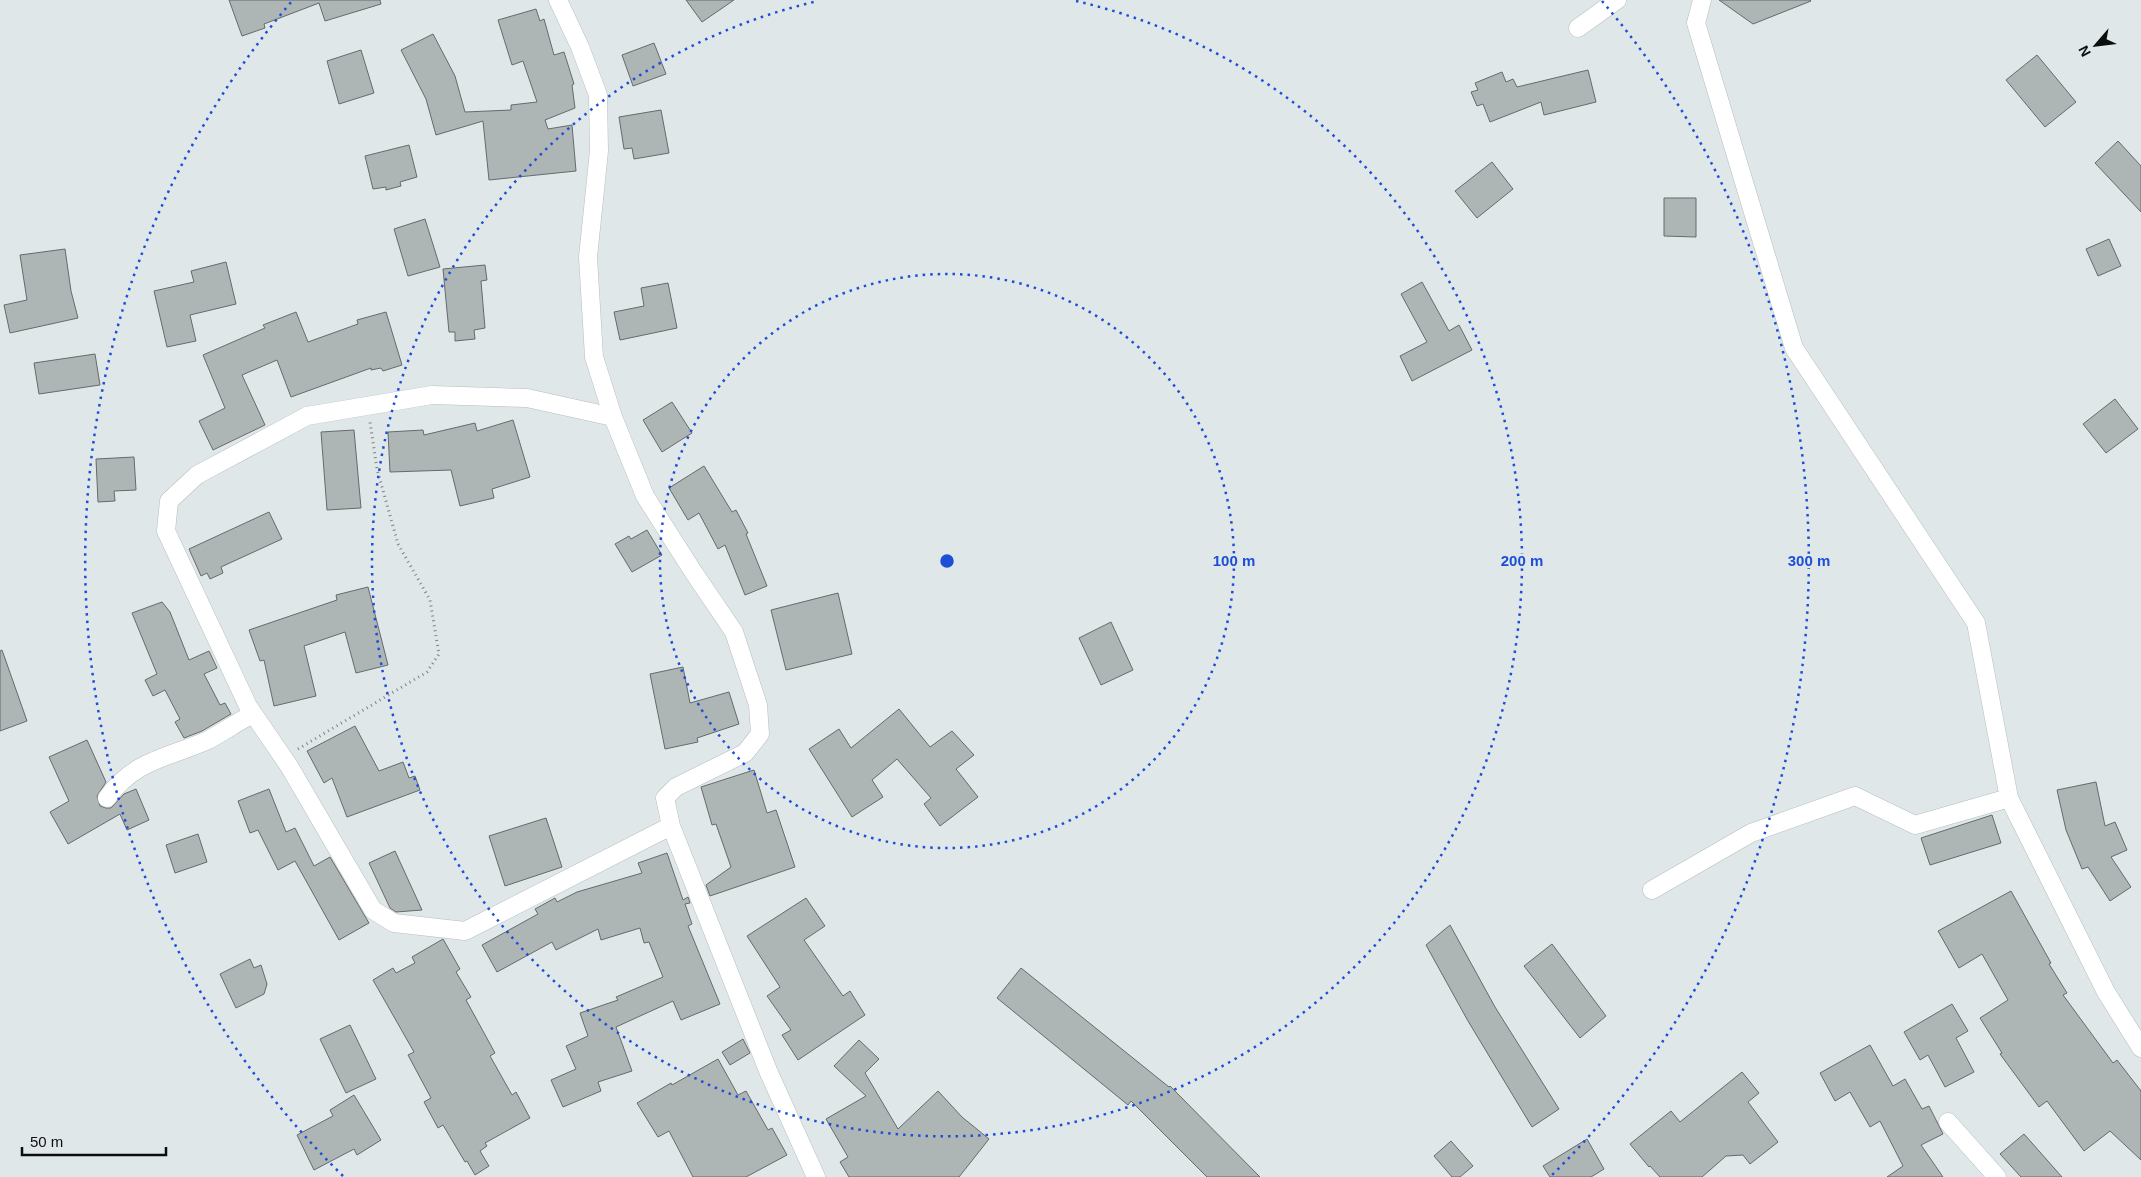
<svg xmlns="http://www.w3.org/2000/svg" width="2141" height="1177" font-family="Helvetica,sans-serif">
<rect width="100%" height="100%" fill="#e0e7e8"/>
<path fill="#aeb5b5" stroke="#656b6c" d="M229 0H380L381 4 325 21 319 3 264 24 265 28 242 36Z
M686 0H734L702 22Z
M1719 0H1810L1811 1 1753 24Z
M536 9 540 21 544 19 554 55 564 52 574 84 572 85 575 108 545 120 548 129 572 125 576 171 489 180 483 121 436 135 426 99 401 50 433 34 455 76 465 112 511 110V105L537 102 523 61 512 65 498 20Z
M654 43 666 74 633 86 622 55Z
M361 50 374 93 339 104 327 61Z
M2037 55 2076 102 2045 127 2006 80Z
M1588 70 1596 102 1544 115 1541 102 1490 122 1483 104 1477 106 1471 92 1478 90 1475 83 1502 72 1506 82 1513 79 1517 87Z
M661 110 669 153 634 159 632 148 624 149 619 117Z
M2118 141 2141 166V212L2095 163Z
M409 145 417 177 400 182 401 186 386 190V187L373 189 365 156Z
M1492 162 1513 189 1477 218 1455 191Z
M1664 198H1696V237L1664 236Z
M425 219 440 267 408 276 394 229Z
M2109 239 2121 266 2098 276 2086 249Z
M65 249 71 291 78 318 10 333 4 305 27 300 20 255Z
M226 262 236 304 190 315 196 341 167 347 154 291 194 282 191 271Z
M485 265 487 280 481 281 485 328 474 330 475 339 455 341V332H449L443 269Z
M1422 282 1449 331 1459 325 1472 350 1412 381 1400 356 1427 342 1401 294Z
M668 283 677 328 620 340 614 312 644 306 641 288Z
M296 312 308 342 358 324 357 320 386 312 402 365 383 371 381 368 371 370V368L291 397 277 360 242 375 265 425 213 450 199 421 225 408 203 355 265 328 263 325Z
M95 354 100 385 39 394 34 363Z
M2115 399 2138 429 2106 453 2083 424Z
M672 402 692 433 662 452 643 420Z
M513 420 530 477 492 489 494 498 460 506 451 470 390 472 388 432 423 430 424 435 475 423 477 431Z
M354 430 361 508 327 510 321 432Z
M134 457 136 490 114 491 115 501 98 502 96 459Z
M704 466 732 512 736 510 748 533 746 534 767 586 745 595 725 545 718 549 699 513 688 520 669 488Z
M269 512 282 539 221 567 223 573 210 579 207 573 201 576 189 549Z
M647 530 662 555 632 572 615 544 629 536 631 539Z
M368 587 388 665 356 673 345 632 304 646 316 696 274 706 264 660 260 661 249 630 337 600 336 595Z
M838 593 852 654 786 670 771 610Z
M162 602 170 612 189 660 209 651 217 668 204 674 220 705 225 703 231 714 202 731 184 738 175 722 180 719 165 690 153 696 145 680 157 674 132 613Z
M1111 622 1133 670 1101 685 1079 638Z
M2 650 27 721 0 731V651Z
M683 667 690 703 729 692 739 724 697 738 698 742 665 749 650 674Z
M899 709 930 747 952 731 974 755 956 769 978 797 940 826 924 804 931 798 897 759 872 780 883 797 852 817 809 749 839 729 851 748Z
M355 726 379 771 403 762 409 778 415 776 420 790 347 817 332 778 324 783 307 751Z
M87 740 106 782 97 796 100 806 106 808H111L124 794 136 789 149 820 127 830 120 814 68 844 50 812 69 801 49 757Z
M754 770 767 813 776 810 795 867 710 896 706 885 731 867 716 824 712 825 701 787Z
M2096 782 2105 826 2115 822 2127 850 2111 857 2131 887 2110 901 2088 867 2082 869 2066 830 2057 790Z
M269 789 286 832 295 828 314 866 330 857 369 923 339 940 295 861 278 870 258 830 250 833 238 801Z
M1992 815 2001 843 1930 865 1921 838Z
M546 818 562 867 505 886 489 836Z
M198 834 207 862 175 873 166 845Z
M395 851 422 910 396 912 390 908 369 863Z
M667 853 683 900 688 897 690 903 685 904 692 924 688 926 720 1004 681 1020 673 1001 616 1027 632 1071 598 1082 601 1091 563 1107 551 1080 576 1069 566 1046 588 1036 580 1013 618 1000 616 997 663 977 649 942 644 943 640 928 601 940 598 929 556 950 552 942 497 972 482 945 538 914 535 909 555 898 557 902 577 892 642 873 638 863Z
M2011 891 2051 963 2049 964 2067 993 2063 995 2113 1063 2117 1060 2141 1091V1160L2110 1131 2084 1151 2047 1101 2039 1107 2000 1054 2002 1053 1980 1018 2008 1000 1982 954 1959 968 1938 931Z
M806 898 825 926 804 940 843 996 850 991 865 1015 798 1060 782 1035 791 1030 767 996 780 987 747 936Z
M1450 925 1495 1007 1559 1109 1532 1127 1468 1021 1426 945Z
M443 939 460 969 456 972 471 997 466 1000 495 1053 490 1056 512 1095 516 1092 530 1118 485 1143 487 1146 480 1151 489 1166 475 1175 467 1161 465 1162 443 1125 438 1128 424 1102 431 1098 408 1055 414 1052 373 980 393 968 396 973 415 963 412 957Z
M1552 944 1606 1016 1580 1038 1524 966Z
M250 959 254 968 261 965 267 984 264 994 236 1008 220 974Z
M1021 968 1169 1087 1170 1086 1260 1177H1207L1131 1101 1128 1105 997 998Z
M1952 1004 1968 1031 1956 1038 1974 1072 1945 1087 1928 1055 1920 1060 1904 1032Z
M350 1025 376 1079 346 1093 320 1039Z
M743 1039 750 1053 730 1065 722 1052Z
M859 1040 879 1059 865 1073 898 1129 938 1091 962 1117 989 1139 959 1177H849L840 1162 848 1157 826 1119 866 1096 834 1066Z
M1870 1045 1893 1086 1905 1079 1922 1109 1929 1106 1943 1134 1921 1145 1943 1177H1887L1903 1166 1880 1121 1870 1127 1850 1092 1835 1101 1820 1073Z
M718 1059 738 1095 746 1091 768 1130 772 1128 787 1155 746 1177H693L669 1131 658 1137 637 1103 671 1083 672 1085Z
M1742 1072 1759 1093 1748 1102 1778 1142 1750 1164 1743 1155 1726 1156 1702 1177H1660L1650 1166 1649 1167 1630 1144 1671 1111 1680 1122Z
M354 1095 381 1140 357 1155 354 1149 314 1170 297 1135 333 1116 330 1110Z
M2024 1134 2062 1177H2021L2000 1154Z
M1587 1139 1604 1169 1591 1177H1550L1543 1166Z
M1451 1141 1473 1166 1460 1177H1452L1434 1156Z"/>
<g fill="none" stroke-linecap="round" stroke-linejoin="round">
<g stroke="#b7bebf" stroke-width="19">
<path id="minor" d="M558 0 580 47 598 95 599 151 588 257 594 357 613 417 645 496 692 570 734 632 758 705 760 734 745 753 676 787 665 798 671 826 769 1073 816 1177
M1702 0 1696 23 1794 348 1976 623 2009 798 2106 992 2141 1048
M1578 28 1617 0
M613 417 527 398 432 395 307 416 197 475 169 501 166 531 248 706 289 766 373 910 394 923 465 931 671 826
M107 798C135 760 166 758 206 741 222 733 237 722 253 714
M1652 890 1751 833 1855 796 1915 825 2009 798
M1948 1122 1997 1177"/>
</g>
<path stroke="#7d8282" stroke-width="3" stroke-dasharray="1 4" stroke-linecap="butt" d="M298 749 427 672 439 654 430 600 398 544 377 469 370 422"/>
<use href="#minor" stroke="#fff" stroke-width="18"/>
</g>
<g fill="none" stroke="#1d4ed8" stroke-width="2.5" stroke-dasharray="2.5 5">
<circle cx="947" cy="561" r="287"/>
<path d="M1076 1A575 575 0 1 1 818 1"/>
<path d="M343 1176A862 862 0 0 1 292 1M1602 1A862 862 0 0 1 1551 1176"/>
</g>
<circle cx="947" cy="561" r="8" fill="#1d4ed8" stroke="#e0e7e8" stroke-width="2.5"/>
<g font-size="15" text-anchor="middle" font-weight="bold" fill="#1d4ed8" stroke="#e0e7e8" stroke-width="4.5" stroke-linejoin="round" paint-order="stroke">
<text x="1234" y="566">100 m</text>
<text x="1522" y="566">200 m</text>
<text x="1809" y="566">300 m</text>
</g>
<g transform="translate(2096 45) rotate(242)" stroke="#e0e7e8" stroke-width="4" paint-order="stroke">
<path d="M0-4L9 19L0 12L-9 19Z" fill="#0c0e0e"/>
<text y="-8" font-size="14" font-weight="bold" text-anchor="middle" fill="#0c0e0e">N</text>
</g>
<path d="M22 1147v8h144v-8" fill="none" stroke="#0c0e0e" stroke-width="2.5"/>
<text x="30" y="1147" font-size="15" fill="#0c0e0e" stroke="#e0e7e8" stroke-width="4" paint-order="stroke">50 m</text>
</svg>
